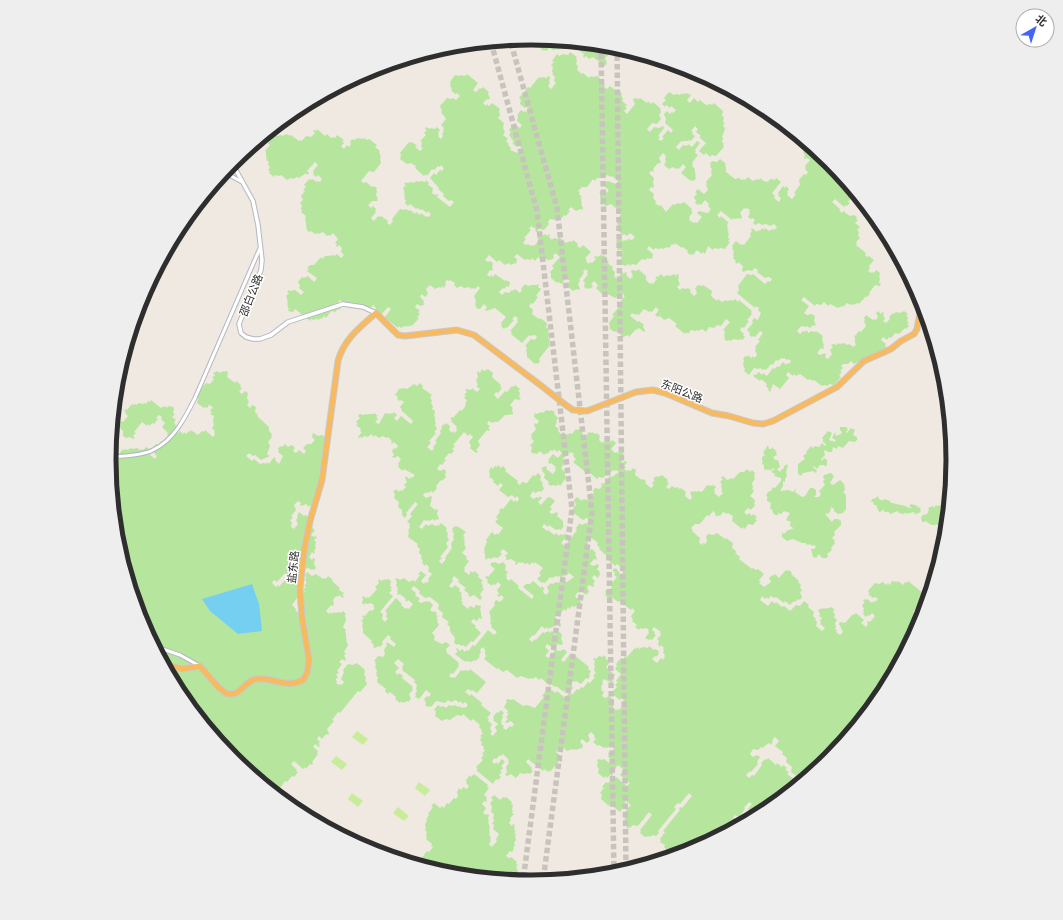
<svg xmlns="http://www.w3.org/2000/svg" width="1063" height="920" font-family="Ubuntu,'Noto Sans SC',sans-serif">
<rect width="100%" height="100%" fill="#efe9e1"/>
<path fill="#b6e59e" d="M536 38 602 45 604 47 606 45 607 49 606 51 608 52 606 54 608 55 605 58 607 63 605 66 593 57 589 59 586 56 584 58 583 56 584 54 568 42 565 45 569 47 567 49 566 48 564 49 560 48 558 50 557 49 553 50 549 48 547 51 545 50 544 51 539 47 540 46 537 43 538 42Z
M570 52 577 57 576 58 577 60 576 64 578 66 577 70 582 74 583 73 589 78 591 76 593 77 597 76 600 78 599 80 605 85 604 87 607 89 610 86 618 92 619 91 622 94 621 95 623 99 622 101 627 105 625 107 627 108 624 111 627 114 635 104 633 100 635 98 639 99 640 98 647 103 648 101 651 104 653 102 661 109 660 110 661 112 659 115 661 119 657 124 652 123 647 129 650 132 654 127 659 128 663 126 664 128 658 136 660 137 658 139 661 141 664 138 662 137 668 130 671 133 673 130 665 123 666 119 664 114 667 111 670 114 672 112 673 113 676 110 671 106 670 108 666 105 665 107 662 104 666 100 664 98 669 92 674 95 676 94 680 95 681 93 683 95 684 93 686 94 687 93 691 95 687 100 690 103 694 98 698 102 700 100 706 105 711 104 712 105 714 103 723 111 722 116 724 117 723 122 725 123 723 125 725 129 722 137 723 138 722 142 724 144 723 145 724 147 716 156 712 155 710 157 706 153 704 155 699 151 706 143 699 137 701 136 696 132 698 129 695 126 691 131 693 132 692 134 695 136 691 141 689 140 688 141H683L682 142 681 141 676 147 679 150 683 145 687 146 688 144 692 147 697 141 700 143 695 150 696 151 695 153 698 155 692 163 693 165 692 166 695 169V173L696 175 695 176 696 178 694 181 692 180 691 181 681 173 686 167 683 164 679 169 678 168 676 169 673 167 669 169 664 165 666 161 665 160 666 156 663 153 659 158 661 162 659 164 658 163 653 169 654 170 653 172 651 171 649 173 654 178 653 182 654 186 653 188 651 187 649 190 654 194 653 198 656 201 655 203 659 206 661 205 666 212 673 204 674 205 678 203 680 204 684 202 692 209 691 211 693 212 689 217 690 218 689 220 694 223 695 222 697 223 702 217 697 213 699 211 708 213 711 209 708 206 709 204 705 200 701 205 699 204 698 205 695 203 696 201 694 197 697 194 695 192 698 189 704 194 708 190 706 185 707 184 706 182 712 175 711 173 712 169 710 167 711 166 710 164 712 161 717 162 720 159 726 164 725 166 726 167V172L735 179 739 178 742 180 744 179 745 180 748 177 753 181 757 179 759 180 760 178 765 182 766 181 768 182 770 179 775 180 776 178 781 182 772 193 775 196 774 198 779 202 781 198 778 196 779 194 778 193 783 186 785 188 786 186 789 189 787 192 788 193 787 195 792 199 796 194 794 193 800 185 799 180 804 174 806 175 808 172 805 169 806 168 805 166 810 160 807 158 805 159 804 158 805 156 803 152 804 150 803 149 807 143 830 162 858 196 857 198 852 197 848 202 850 203 847 206 846 205 844 207 835 199 832 202 840 209 839 210 842 213 843 211 850 216 854 215 857 217 856 219 858 220 855 223 860 227 857 230 859 232 858 236 860 238 856 242 857 244 856 245 866 253 865 255 867 257 869 256 874 260 869 266 870 268 868 271 871 273 872 272 874 273 876 270 880 273 879 277 880 278 879 283 881 284 880 286 875 285 869 293 870 294 867 297 866 296 859 304 858 303 853 305 852 304 851 305 847 303 843 307 842 306 838 308 830 304 828 306 824 302 821 305 816 304 815 306 804 297 801 300 809 306 804 313 807 315 812 314 815 316 814 321 816 325 814 326 813 325 810 328 807 326 806 327 801 326 797 331 800 334 803 331 805 332 806 330 809 333 811 331 815 332 816 331 823 336 822 338 823 339 822 340 824 345 823 346 824 348 823 349 821 348 817 353 820 355 825 353 826 355 825 357 828 359 832 354 830 350 833 347 831 345 833 344 837 345 838 343 840 344 844 343 847 345 849 344 854 347 856 344 855 343V338L854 337 859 331 861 332 866 326 864 321 865 320 864 318 866 315 873 320 874 319 876 320 878 317 876 313 878 311 881 314 882 312 884 313 883 315 885 319 883 321 886 323 890 319 889 317 893 313 894 314 896 312 900 313 904 311 908 314 906 316 908 317 907 321 909 323 907 324 909 326 906 329 905 328 899 334 895 333 891 338 889 337 887 340 883 337 881 340 886 344 885 346 886 347 878 357 860 363 858 362 854 364 851 361 848 364H843L841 366 843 368 840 371 842 372 839 376 841 377 834 385 829 384 828 386 824 385 822 386 814 380 813 381 810 379 808 380 800 374 796 376 794 374 793 376 788 372 786 375 789 378 780 389 773 384 770 392 768 390 769 389 766 386 767 384 761 379 760 381 753 376 755 374 756 375 759 372 762 375 763 373 767 376 773 368 775 369 777 366 779 367 783 362 786 365 787 363 789 364 791 361 788 359 787 360 784 358 782 359 781 358 778 361 776 360 773 365 771 364 766 370 764 369 763 370 760 368 758 369 754 368 749 375 744 371 745 369 743 365 744 360 743 359 745 356 747 357 748 355 751 358 753 356 754 358 757 355 755 350 756 349 755 347 760 341 758 340 763 333 760 331 755 337 753 336 752 337 749 335 750 333 747 330 753 323 752 321 754 318 758 320 761 313 758 310 759 308 756 306 755 308 737 293 739 290 738 286 747 274 751 275 753 274 765 284 768 281 770 282 772 279 769 277 765 278 757 272 758 270 755 268 752 271 748 270 743 272 742 270 743 266 738 262 737 264 735 262 736 261 733 258 734 256 733 255 734 251 732 249 733 248 732 246 736 241 741 245 742 244 744 245 751 236 750 234 752 231 751 230 752 228 757 232 758 230 760 231 762 228 764 230 765 228 769 231 773 229 774 230 777 227 774 224 770 226 766 224 762 225 759 223 755 225 753 223 755 220 753 218 751 219 748 217 750 213 749 212 750 210 747 208 746 209 744 208 740 213 742 217 741 219 739 218 735 219 733 218 732 220 721 211 717 215 720 218 721 216 728 222 727 226 728 227 727 229 729 230 727 232 729 233 728 238 730 239 728 241 730 242 725 249 720 248 719 249 714 248 713 250 708 246 705 254 703 252 702 254 697 250 693 255 691 254 690 255 687 252 688 251 683 247 682 248 675 243 674 245 672 244 669 248 667 247 663 249 661 248 660 249 655 248 654 250 649 246 647 249 653 254 652 259 650 258 649 259 647 258 646 260 642 259 636 265 632 264 630 266 629 264 625 266 621 264 622 259 621 258 622 256 620 255 623 252 620 249 619 251 617 249 618 248 617 246V242L616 241 619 237 623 241 625 240 626 241 628 239 632 240 635 237 630 233 627 236 624 234 623 235 618 231 619 227 617 223 621 218 619 217 622 213 611 204 606 206 603 204 602 205 600 204 601 199 600 198V193L599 192 603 190 606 193 609 190 604 186 605 184 604 183 608 181 616 184 618 181 612 176 611 177 607 175 606 176 604 175 602 178H597L595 181 593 179 587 187H582L578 191 580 192 579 194 582 197 580 198 582 200 581 201 582 203 581 204 583 208 582 210 580 209 576 211 571 207 568 210 570 211 566 216 564 215 562 218 560 217 558 220 556 219 555 220 550 219 548 222 549 224 544 230 539 229 537 232 535 231 536 229 531 226 529 229 531 230 524 238 526 239 523 243 526 245 528 244 531 246 532 245 534 246 539 240 537 238 540 235 542 236 546 234 547 236 549 234 550 235 549 237 552 240 554 238 558 239 559 237 566 243 570 241 572 242 573 240 578 244 577 246 580 248 583 245 591 252 585 258 587 260 586 261 589 264 590 262 592 263 596 259 594 257 595 256 597 257 601 255 603 256 604 255 607 258 606 259 609 262 608 264 613 267 612 269 615 272 614 276 617 279 622 272 624 274 625 272 627 273 626 275 630 279 633 276 631 271 632 270 637 271 638 269 646 276V280L650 284 652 283 653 284 657 279 655 278 657 276 658 277 661 274 664 277 666 275 667 276 668 275 670 276 674 274 676 276 677 274 679 275 678 277 679 278 678 280 680 284 677 287 680 290 682 288 686 289 688 288 691 290 690 292 694 296 697 293 695 288 698 285 702 286 703 285 712 291 711 296 717 301 718 299 722 302 726 300 727 301 732 300 733 301 735 299 738 302 739 300 752 311 751 312 752 314 747 320 749 321 744 328 742 327 740 330 744 334 743 335 745 337 742 340 740 339 739 340 734 339 730 341 729 340 727 341 724 339 725 337 724 336 725 331 723 330 730 322 726 319 721 326 717 325 714 328 709 327 706 332 702 329 698 331 697 330 695 331 691 330 688 334 686 332 685 334 675 326 677 324 669 318 664 320 660 316 658 317 655 315 659 310 656 307 652 312 650 311 649 312 644 309 639 315 637 314 636 315 632 313 630 316 638 322 639 321 644 325 643 326 645 331 644 332 639 328 637 330 636 329 629 337 628 335 623 337 616 331 614 332 609 328 610 327 609 323 614 316 612 315 619 307 617 302 618 301 620 302 625 296 622 293 618 298 616 297 615 298 604 292 602 294 596 288 598 285 594 281 591 284 593 286 590 289 589 288 587 289 584 287 585 282 583 281 588 274 587 273 588 271 585 269 583 272 584 273 579 280 580 281 578 284 580 289 578 290 577 289 573 291 566 285 570 281 565 277 563 280 564 281 562 284 558 282 557 283 551 278V274L550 272 554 268 552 266 560 257 555 253 553 256 554 257 552 260 550 259 549 261 547 259 543 261 538 257 535 261 532 258 531 260 526 259 525 260 517 254 514 257 517 259 516 264 515 263 511 265 509 263 505 265 499 260 497 262 489 255 485 260 488 262 490 261 493 263 492 268 493 269 492 271 490 270 487 275 490 277 491 275 493 277 495 274 505 281 506 280 510 282 509 287 507 286 504 289 503 288 499 292 502 295 505 292 509 293 512 290 513 291 515 289 520 293 522 290 521 289 525 284 528 286 532 285H537L538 284 539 285 538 287 541 289 536 296 538 297 533 304 531 303 529 306 533 310 532 314 539 319 540 318 547 323 546 327 549 330 548 332 549 336 548 338 550 339 549 343 550 345 539 359 540 361 538 364 536 363 535 364 527 357V353L526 352 527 347 525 346 531 339 535 340 537 337 535 335 530 336 529 335 522 343 511 334 512 332 510 331 518 322 517 320 518 318 515 316 512 319 514 320 507 328 506 327 504 329 501 326 502 325 501 323 506 317 495 308 486 311 485 310 487 307 484 304 480 309 475 308 477 307 475 305 476 301 474 296 480 288 478 286 475 289 473 288 472 289 469 287 464 288 461 286 457 288 454 285 455 283 450 280 449 281 447 280 445 283 446 284 444 288 442 286 441 288 439 287 435 289 430 285 426 289 428 294 425 297 422 294 420 297 424 301 423 303 425 304 421 306 417 304 415 307 420 311 418 312 420 314 417 317 419 318 412 326 411 325 409 327 408 325 407 327 405 326 401 328 399 326 398 328 388 320 387 322 385 317 391 309 388 307 380 316 374 311 376 308 373 305 369 310 362 307H356L351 303 346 305 340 300 338 303 341 306 340 310 338 309 335 312 331 311 326 318 324 316 321 319 320 318 319 320 317 319 313 320 311 319 310 321 295 309 293 312 288 311 289 309C286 305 289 301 286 296L289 293 287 292 289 290 290 291 295 290 301 295 304 292 299 288 300 286 298 282 302 277 304 278 308 276 314 282 317 278 307 271 309 269 307 268 310 265H314L321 257 322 259 325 256H329L331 255 332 256 334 255 335 256 337 254 341 258 344 255 341 252 342 248 339 245 337 247 336 246 337 244 335 243 338 239 333 233 330 236 329 235 327 236 323 232 318 234 317 233 315 234 311 231 309 232 306 229 307 228 306 226V222L305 221 306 219 305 218 306 216 301 212 302 211 301 209 302 205 300 203 303 200 301 196 305 191 303 190 306 187 304 185 309 179 311 180 312 179 317 182 318 181 320 182 322 179 318 175 316 177 313 174 314 172 313 171 318 165 315 162 307 171 309 173 307 175 306 173 299 178 297 177 293 179 291 178 287 180 281 175 279 176 275 175 274 177 269 173 270 171 268 170 270 168 268 164 269 162 266 160 267 158 266 157V152L265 151 270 145 268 143 275 135 277 136 281 135 282 136 287 134 290 136 291 135 299 141 301 140 302 141 306 136 311 137 315 133 313 131 314 130 316 131 317 129 325 136 327 134 331 138 333 137 335 138 337 135 344 140 342 141 344 143 341 146 344 149 347 145 349 147 351 144 350 142 352 139 354 140 358 138 363 139 364 138 367 140 369 139 377 145 375 147 380 151 379 152 381 157 380 158 381 163 374 172 369 171 361 181 364 183 366 182 372 187 374 186 377 188 376 190 377 191 376 196 378 197 377 199 378 200 377 201H372L368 205 371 208 373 206 376 209 375 211 376 212 371 218 374 221 378 216 380 217 381 216 388 221 387 223 390 225 393 221 392 219 400 209 404 210 406 209 409 211 410 210 415 214 416 212 420 215 421 213 426 217 427 216 429 217 431 214 428 211 427 213 422 209 421 210 417 208 416 209 410 204 408 206 405 203 406 201C403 197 406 193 403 188L406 185 404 184 406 182 407 183 412 182 413 183 417 181 419 182 420 181 425 182 426 180 429 183 428 185 433 188 432 193 435 195 437 194 438 195 437 197 450 207 454 202 451 200 449 201 443 196 444 194 438 189 439 188 430 178 434 173 436 175 440 170 442 171 444 168 441 165 440 167 438 166 434 170 432 169 427 176 426 174 424 176 415 168 416 166 411 163 407 164 400 159 401 155 400 153 409 142 410 143 412 142 417 146 415 147 420 151 423 148 421 147 422 142 420 141 426 135 424 133 427 130 425 129 426 127 430 129 431 128 435 129 437 127 440 130 438 133 439 135 438 136 441 139 443 136 442 134 444 131 443 130 444 128 441 125 446 119 441 112 442 111 440 106 447 98 451 99 453 98 456 100 460 96 457 93 455 94 451 90 452 89 450 85 451 83 450 82 455 75 459 76 461 75 465 76 467 74 478 83 473 90 476 92 480 88 481 89 483 87 489 92 488 94 490 98 488 100 487 99 483 103 486 106 487 104 489 106 492 103 500 109 499 111 500 115 498 118 504 123 503 128 505 132 503 135 508 139 506 141 509 144 508 145 511 148 510 150 518 153 522 148 519 146 517 147 512 143 514 142 509 135 511 132 509 130 513 125 515 127 516 125 520 128 522 125 517 121 518 116 517 115 521 110 524 112 525 111 527 112 529 109 526 107 525 108 520 104 521 100 519 98 528 87 530 88 539 77 541 78 542 77 547 78 548 76 550 77 549 82 550 83 548 86 551 89 556 83 554 81 555 77 552 74 553 73 552 71 553 67 551 65 554 62 552 61 557 54 559 56 563 54 568 55Z
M482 369 484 371 488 369 493 373 492 377 501 385 500 387 502 388 498 393 496 392 494 395 498 399 505 391 507 392 512 386 513 387 515 385 520 389 518 391 520 392 519 397 521 398 519 400 515 399 510 405 513 408 512 409 513 414 512 415 511 414 509 415H505L498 422H494L492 423 489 421 487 424 490 426 488 428 490 429 489 431 487 430 478 441 480 445 476 450 478 451 476 453 470 448 471 446 469 442 473 437 470 434 468 436 464 432 453 445 455 446 452 449 454 451 451 454 449 453 444 459 446 460 442 465 440 464 437 469 440 471 444 469 446 471 445 475 446 477 442 481 441 480 436 486 437 488 433 493 432 491 427 493 426 492 423 495 426 498 431 496 432 497 430 506 435 510 436 509 438 510 437 514 439 519 438 520 436 519 435 521 433 519 429 521 427 520 426 521 424 520 419 527 422 529 426 524 428 526 432 524 435 526 437 525 438 526 441 523 447 528 446 530 448 534 447 536 449 540 446 543 448 547 440 557 442 558 439 561 442 564 446 559 445 558 452 548 451 544 454 539 453 538 454 533 452 532 453 530 452 529 455 526 456 527 457 526 466 532 463 535 465 537 463 538 465 540 464 541 465 543 464 544 466 548 462 553 467 557 466 559 469 561 464 568 465 569 464 571 469 575 471 571 473 573 474 571 479 575 478 577 483 581 481 582 483 586 482 588 484 589 480 594 482 598 480 600 474 595 470 597 468 595 469 594 464 590 466 588 458 582 459 580 454 576 452 579 453 581 449 586 452 588 455 585 460 589 459 591 462 593 461 595 462 599 461 601 463 602 462 604 468 609 470 606 474 608 476 605 481 606 480 610 481 612V616L482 618 481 619 479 618 477 621 473 619 471 622 476 626 475 627 481 633 473 642 471 641 466 647 463 645 462 646 458 644 457 645 454 643 455 638 450 631V627L447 624 449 622 442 617 443 613 438 609 439 604 430 597 425 598 419 593 420 591 414 586 411 589 416 593 415 595 420 599 418 601 421 603 426 601 427 602 429 601 433 605 430 610 433 612 434 611 437 613 436 615 438 616 436 618 438 619 437 621 439 625 432 633 435 636 434 640 442 644 446 642 450 645 446 649 447 651 446 652 459 663 458 664 459 666 453 674 451 673 449 676 452 678 453 677 455 678 461 670 463 671 464 670 469 671 470 669 486 682 477 693 472 690 471 691 468 689 465 692 470 696 471 694 482 703 481 705 491 713 487 718 489 719 488 721 492 724 490 728 492 732 490 734 493 736 497 731 495 727 498 724 493 720 494 718 493 717 497 712 498 713 501 710 504 713 502 716 503 717 501 721 502 722 501 724 504 726 503 728 506 730 510 726 512 727 514 724 511 721 507 723 505 722 508 719 506 717 509 714 507 713 508 711 504 707 507 702 506 701 507 699 512 700 513 699 523 706 527 705 535 708 544 697 542 696 546 691 548 692 552 690 555 693 557 691 565 698 569 693 573 694 577 689 579 690 581 687 583 688 588 682 590 683 595 677 593 676 596 672 594 671 595 667 594 665 595 661 593 659 594 658 596 659 599 656 603 657 604 655 606 657 605 658 610 662 606 667 615 675 612 680 613 681 612 683 604 679 602 682 603 683 601 687 602 688 601 690 604 692 602 696 605 698 609 696 614 700 613 702 614 703 613 708 616 710 618 709 619 710 624 704 623 702 624 700 621 698 620 700 611 693 617 687 615 685 618 682 616 681 621 674 615 669 617 666 616 664 621 658 623 659 625 656 627 657 635 648 636 649 638 647 639 649 643 647 648 648 649 646 654 650 655 649 659 651 658 653 659 654 656 657 655 656 652 659 657 663 661 658 663 660 665 656 663 652 664 651 663 649 664 648 661 645 660 647 658 645 659 641 657 639 661 635 660 633 661 632 654 627 652 630 655 632 654 634 656 635 652 640 650 639 649 640 645 638 649 633 648 632 649 630 646 628 642 629 640 628 639 630 635 627 637 625 632 621 633 620 631 616 635 611 632 608 631 610 619 601 618 602 612 597 610 599 605 595 606 593 605 592 606 590 608 591 612 587 610 582 611 581 613 582 617 577 614 575 615 573 612 570 616 568 621 575 623 572 622 571 623 569 617 564 615 566 612 563 611 564 609 563 611 562 606 558 607 556 599 549 600 548 597 545 598 543 589 536 586 539 588 543 585 547 590 550 592 549 596 553 595 554 597 559 596 560 594 559 590 564 593 566 598 564 599 566 597 569 600 572 599 573 600 574 598 578 594 575 592 578 595 581 593 584 594 585 593 587 589 585 587 587 589 592 586 595 581 591 580 593 578 592 575 596 581 602 580 606 578 605 574 607 572 606 570 609 568 607 566 611 564 609 560 614 558 613 555 617 558 620 559 619 561 620 560 621 561 626 560 627 557 625 548 629 547 627 545 629 542 626 534 636 533 635 529 639 532 642 535 639 536 640 543 632 544 633 549 631 550 633 552 631 555 634 559 632 562 634 561 639 563 643 562 645 557 644 555 647 553 646 552 647 547 644 545 647 549 651 545 656 549 658 555 650 560 651 564 649 567 652 561 660 564 662 570 654 572 656 573 654 589 667 588 669 591 671 589 675 590 676 588 679 586 678 581 684 576 681 575 682 573 681 571 684 573 688 571 690 567 689 564 692 556 686 555 687 551 684 550 686 541 678 539 680 536 677 532 679 530 678 529 679 521 676 517 678 507 670 503 672 498 668 497 669 484 659 486 656 485 654V650L483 647 480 650 481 652 479 655 480 656 476 661 475 660 471 662 466 661 465 662 455 654 458 651 456 650 457 648 460 651 462 649 465 652 466 650 468 651 473 645 475 646 488 630 494 635 497 632 491 627 492 625 490 624 491 620 490 618 491 617 489 612 495 605 494 603 496 600 500 602 504 598 501 595 499 597 497 595 499 594 497 590 501 585 498 582 495 585 493 584 492 586 487 582 488 580 485 577 487 576 488 577 495 569 490 565 492 562 494 563 495 562 499 564 503 562 506 565 505 570 508 572 506 575 507 577 506 578 509 581 511 579 519 586 518 588 532 599 534 596 523 587 526 584H530L533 581 541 588 542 586 544 588 543 592 546 595 549 592 547 587 551 583 552 584 557 582 558 583 560 582 561 583 563 581 567 582 574 577 569 573 566 576 565 575 563 577 562 576 561 577 559 576 558 577 556 576 552 578 550 577 545 583 543 582 542 583 537 579 541 575 539 573 543 568 535 562 534 564 532 562 530 565 527 563 525 564 522 562 521 563 519 562 516 565 515 564 516 562 511 559 507 560 505 559 507 558 505 556 508 553 503 549 500 552 502 554 498 558 493 557 492 559 488 558 486 560 485 558V554L484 552 485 551 484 549 487 542 486 540 492 532 495 535 497 533 498 535 503 528 495 522 498 519 496 517 500 512 499 511 501 508 503 509 511 499 514 502 515 500 517 502 519 499 517 496 515 498 512 495 508 497 499 490 503 485 500 483 498 486 493 482 494 480 489 477 490 475 489 471 491 467 493 469 495 466 497 467 498 465 501 468 503 466 506 469 505 471 518 481 517 483 520 485 522 482 527 483 533 475 535 476 538 473 541 476 540 480 543 483 542 484 544 489 541 492 540 491 535 493 533 491 530 496 533 499 537 497 539 498 540 496 542 498 538 502 541 505 548 497 549 498 550 497 555 501 550 507 552 509 549 512 552 514 557 512 558 514 557 516 563 521V525L564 526 561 530 560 529 556 530 549 525 548 527 544 524 542 527 547 531 548 530 554 535 556 533 559 536 560 534 562 535 566 534 568 535 561 543 565 546 577 530 576 528 580 523 581 525 586 523 587 524 590 521 587 518 583 520 571 511 576 505 574 500 577 497 582 501 583 499 588 500 594 493 593 491 595 488 600 489 602 486 601 484 602 483 604 484 610 476 612 477 619 472 616 470 614 471 613 470 610 473 608 472 603 478 599 477 597 479 589 472 588 474 573 462 576 459 573 456 574 454 571 452 569 454 568 452 563 459 565 463 561 468 565 472V476L566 478 560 486 558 484 557 486 552 485 551 486 548 484 549 482 544 478 545 474 542 471 543 470 541 468 546 466 547 468 546 469 553 474 556 470 555 468 556 467 551 463 550 464 548 463 549 461 548 460 553 454 558 458 562 453 559 450 557 452 554 449 553 451 551 450 547 454 546 453 544 455 540 451 537 454 535 453 534 454 531 452 532 447 530 446 534 441 531 438 532 437 531 435 536 429 534 425 535 423 537 424 539 421 534 417 535 413 537 414 541 412 543 413 546 410 550 411 551 410 555 412 554 414 558 418 556 421 557 422 555 426 559 429 558 431 561 434 563 432 566 435 570 433 572 434 576 429 577 430 579 429 583 433 582 435 585 437 589 432 591 433 592 432 595 434 597 433 600 436 599 440 602 443 604 441 605 442 608 439 611 442 612 440 616 443 611 449 615 453 617 452 618 453 621 450 624 452 623 454 624 455 621 460 623 463 625 461 627 462 624 466 626 467 624 469 627 471 629 470 631 471 633 468 636 470 635 475 642 480 643 479 646 481 645 483 651 488 654 485 652 483 655 480 653 479 656 476 658 477 662 475 668 480 667 482 669 483 666 487 669 489 672 486 675 488 677 487 680 489 681 488 686 492 685 496 690 500 692 497 690 493 692 491 693 492 695 491 696 492 698 491 702 492 707 485 709 486 710 485 712 486 713 485 716 487 714 490 715 492 714 493 719 497 723 493 721 491 722 490 721 485 722 484 720 482 723 479 721 478 723 476 727 480 732 478 733 479 740 472H744L747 469 750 472 752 470 755 473 754 475 755 479 752 483 753 488 752 489 754 491 750 496 755 500 754 504 755 505 751 510 748 508 744 512 747 515 749 513 752 516 753 514 757 517 755 519 757 520 753 525 748 524 745 529 743 527 742 529 732 521 733 516 728 513 727 514 723 512 720 516 718 515 717 517 715 515 716 514 713 511 709 516 707 515 700 524H695L691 528 693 530 692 531 700 538 699 542 702 545 703 543 705 544 707 541 706 537 708 534 713 535 717 533 725 539 726 538 733 543 732 548 737 552 735 553 740 557 739 559 752 569 753 568 756 570 758 569 764 574 759 580 761 582 759 583 764 587 771 582 769 578 772 575 773 576 775 574 779 578 786 570 788 571 789 570 792 573 791 574 799 581 798 582 801 585 800 587 802 591 800 592 802 597 800 600 798 599 795 602 794 601 790 605 785 601 784 603 776 597 774 598 771 596 768 599 767 597 765 599 762 596 760 600 768 606 772 601 775 604 776 602 782 607 784 606 790 611 796 605 800 606 804 601 809 605 808 607 814 612 813 616 816 619 815 620 817 622 816 626 822 631 825 628 820 624 821 623 820 621 822 618 819 616 820 614 818 610C822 607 827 610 831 607L835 610 833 611 835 615 834 617 837 620 835 623 836 627 835 629 837 630 836 632 840 635 843 632 839 624 840 622 845 623 853 614 854 615 856 613 864 620 861 623 866 627 868 624 867 622 868 621 870 622 875 616 872 613 869 616 868 615 866 617 863 614 864 612 863 611 864 609 862 605 865 602 863 601 864 599 866 600 867 599 872 603 874 601 875 602 878 599 875 597 873 598 868 594 870 593 868 591 875 583 879 584 883 582 886 585 888 583 890 585 892 581 897 582 898 581 903 585 905 582 907 583 908 581 923 593 922 595 924 599 922 601 924 602 923 603 924 605 922 608 918 606 913 612 915 613 914 615 920 620 923 616 921 622 882 695 830 759 801 782 797 779 798 777 791 772 792 767 786 762 787 758 782 754 783 752 775 746 779 741 775 737 772 740 773 741 771 745 769 743 762 748 761 747 758 750 753 749 750 754 753 757 757 755 760 757 757 762 758 764 751 772 750 771 746 775 749 778 752 775 754 776 762 765 761 763 765 759 766 760 768 758 776 765 777 763 782 767 783 765 787 768 785 770 789 772 787 774 794 779 793 781 798 785 793 789 792 788 766 811 751 819 752 817 749 815 751 812 748 809 752 804 749 802 744 808 745 809 739 817 735 815 733 818 738 822 737 824 739 825 704 844V843L700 839 697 842 700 845 693 850 660 860 667 850 664 847 665 845 660 842 661 840 660 839 665 832 663 831 680 810 679 809 680 807 682 808 692 796 689 793 680 804 678 803 674 807 676 809 658 831 659 833 656 836 652 835 651 837 649 836 645 837 640 833 641 832 640 830 652 815 649 812 638 826 633 825 630 828 629 827 628 829 626 827 627 826 624 823 625 819 623 814 631 805 626 801 624 804 625 805 620 812 610 804 609 806 601 799 602 794 600 793 604 788 602 787 606 782 608 783 611 780 612 781 616 777 627 786 630 783 620 775 624 770 618 765 613 771 614 772 612 776 610 775 607 778 606 776 604 778 598 773 599 768 597 767 598 762 597 761 598 759 602 760 604 759 612 765 614 762 608 757 609 755 608 754 609 752 611 753 614 749 611 746 607 748 605 747 604 748 599 745 598 746 593 742 596 739 594 738 595 736 591 732 588 735 590 740 587 743 582 739 580 742 583 745 582 749 581 748 576 750 575 749 573 750 572 749 567 751 563 747 560 750 558 749 556 752 562 757 561 759 563 760 561 762 559 761 550 772 549 770 548 772 544 769 543 771 528 759 526 762 532 768 531 769 533 771 530 774 528 773 524 774 520 773 516 778 511 774 507 776 505 775 507 772 506 767 509 763 508 761 509 760 503 754 501 756 500 755 496 759 494 758 492 762 495 764 496 762 498 764 502 759 505 762 501 766 503 768 500 771 502 772 499 775 501 777 498 780 496 779 493 784 476 770 478 769 476 767 483 760 481 758 484 755 482 754 485 750 483 749 484 747 481 745 482 743 480 739 482 737 480 736 483 733 481 731 482 730 479 727 480 725 473 719 471 721 463 714 462 716 457 715 450 720 446 719 442 721 435 716 436 711 434 710 438 705 441 707 443 706 446 708 449 705 453 706 455 705 458 707 459 706 462 708 464 707 465 708 468 705 465 702 463 704 460 701 459 703 456 700 451 702 448 700 445 703 436 701 431 707 430 706 428 707 425 705 426 703 424 699 427 696 429 697 431 694 426 690 419 699 415 697 416 695 415 694 417 691 416 689 417 685 414 682 415 680 402 670 403 669 402 667 404 664 398 659 394 663 399 668 395 672 398 675 399 673 403 676 402 678 413 687 412 688 413 690 409 694 411 699 408 702 407 701 403 703 401 701 400 703 395 699 396 697 390 692 388 694 385 691 386 689 377 682 378 677 376 676 377 674 376 673 377 671 375 667 376 665 375 664 376 662 374 661 378 656 383 657 385 654 384 650 387 645 386 644 387 642 394 647 396 644 390 639 391 637 388 635 382 642 383 644 380 647 379 646 375 648 373 647 374 645 371 642 372 641 363 633V628L362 627 363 622 361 621 364 618 362 617 364 615 365 616 370 610 372 611 375 608 373 607 374 605 371 603 367 604 365 603 364 605 362 603 363 599 362 597 363 596 366 598 368 597 369 598 377 589 375 587 379 583 378 581 379 579 381 581 385 579 386 580 388 579 391 581 390 586 392 587 390 589 392 590 389 593 393 596 380 612 383 614 382 619 385 622 388 618 386 617 387 613 385 611 396 598 402 604 401 605 406 609 407 608 409 609 413 604 408 600 407 602 405 600 406 599 400 594 398 595 397 594 398 592 397 591 398 589 396 585 397 583 396 582 397 581 395 579 397 578 400 580 404 578 409 582 413 580 415 582 420 575 418 574 421 571 426 575 421 581 424 584 425 582 427 583 429 580 428 579 432 574 428 571 429 567 426 564 425 566 422 563 423 562 421 557 422 556 419 553 420 549 417 546 418 544 408 537 409 532 408 531 410 527 409 526 410 524 407 522 412 516 410 514 418 504 415 502 406 513 407 514 405 518 402 515V510L398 507 399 502 394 498 395 494 393 492 396 489 399 492 400 490 402 491 406 487 404 485 407 482 405 478 406 476 409 479 411 477 412 478 415 475 404 469 403 471 398 467 399 465 398 464 401 459 398 456 394 458 392 457 394 455 392 451 394 448 396 449 398 446 394 442 392 444 391 442 392 441 388 437 386 438 383 436 379 438 375 435 374 437 371 434 368 437 364 436 362 438 361 437 359 438 358 437 362 432 360 431 361 429 356 425 358 424 356 422 360 418 358 416 360 414 364 415 366 414 367 415 369 414H373L374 413 378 416 376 417 378 419 375 422 379 424 385 413 389 414 391 413 392 414 394 412 397 415 394 418 397 421 401 416 411 424 413 421 401 410 402 409 400 407 404 402 401 400 400 401 397 399 398 397 395 395 400 388 401 389 403 388 407 389 414 384 417 386 420 383 423 386 422 388 432 395 430 397 432 401 431 403 433 407 432 409 435 411 434 416 435 417V422L436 423 435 425 437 429 434 432 436 433 429 441 431 443 427 447 432 451 434 448 433 447 437 442 435 441 441 433 440 431 442 428 441 427 444 424 445 425 446 423 450 426 449 430 452 433 453 431 455 433 457 430 456 428 457 427 451 421 452 420 450 418 452 417 453 418 460 410 462 411 466 405 465 404 467 400 464 398 466 396 464 395 467 392 465 390 466 389 471 390 472 388 477 392 480 389 476 386 478 385 476 380 478 377 477 373 478 371 480 373Z
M218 371 219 373 224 371 225 372 226 371 228 372 227 377 235 383 236 381 241 385 240 387 242 388 239 392 242 394 245 391 248 393 247 398 249 402 247 405 250 408 252 405 256 407 255 412 258 415 257 416 269 427V431L272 434 271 435 272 437 268 442 270 446 267 454 270 456 261 460 255 455 253 456 249 453 246 456 252 461 254 459 260 464 264 463 266 464 267 462 269 464 274 457 276 459 275 460 279 464 283 456 278 452 279 451 278 449 280 446 282 447 285 444 288 447 292 445 295 448 293 451 296 453 299 450 304 454 306 451 303 448 307 444H311L315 440 312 437 313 433 318 436 322 435 329 440 328 444 329 449 324 455 325 464 319 472 320 473 319 475 324 479 323 483 324 485 321 489 322 491 312 503 313 505 312 507 310 505 309 507 306 504 302 506 300 505 301 503 298 501 294 505 296 510 291 516 293 517 290 521 292 522 291 527 294 529 298 524 296 520 298 517 297 516 299 512 304 516 306 515 310 519 308 522 313 526 311 527 315 530 311 535 314 537 315 536 317 537 314 540 316 542 315 546 316 547 314 551 315 552 314 554 312 552 309 557 312 560 313 558 315 559 314 564 316 568 314 570 313 569 312 570 308 568 304 569 296 563 293 566 298 570 297 572 295 570 291 575 290 574 288 575 285 573 277 582 274 580 272 583 276 587 278 585 279 587 286 579 287 580 289 578 292 581 295 578 299 579V595L292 605 296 609 295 610 300 614 302 608 297 604 304 596 302 595 305 591 303 590 306 587 304 586 307 582 305 581 306 577 305 575 307 572 312 576 316 574 323 579 324 578 326 579 328 576 333 580 332 581 340 588 339 590 344 593 342 595 344 596 343 598 339 595 338 597 336 596 333 600 334 605 333 606 331 605 326 611 329 614 331 612 332 614 334 612 335 613 340 612 341 613 343 611 346 614 345 615 346 620 343 627 346 630 345 632 346 633V638L347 639 346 640 348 645 344 652 346 654 344 655 346 660 345 661 342 659 339 662 342 664 337 671 339 672 336 675 338 677 335 680 337 681 336 683 339 685 340 684 342 685 344 682 341 679 344 672 343 670 348 664 353 665 357 663 365 670 364 674 366 678 365 680 367 684 360 692 358 691 340 713 338 712 332 720 334 721 327 729 329 734 328 735 326 734 322 739 319 736 317 739 320 742 318 744 320 745 319 747 315 744 313 747 318 751 317 753 318 754 312 762 313 763 312 765 310 764 306 769 305 767 303 769 294 761 291 764 297 770 296 771 298 772 294 777 292 776 287 782 285 781 278 791 279 792 278 794 279 796 233 758 181 694 142 621 118 542 110 460 112 459 114 460 123 449 124 450 126 449 127 450 131 448 133 449 137 448 140 450 142 449 143 450 146 447 149 449 148 451 151 454 150 455 155 459 157 456 154 453 155 449 153 447 156 444 158 445 162 441 163 442 168 436 167 434 168 433 162 427 165 423 161 419 162 417 159 415 156 418 158 419 154 424 152 423 150 426 148 424 147 426 142 422 134 432 136 433 133 436 135 438 133 439 130 437 126 438 123 436V431L119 427 120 426 118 424 121 421 123 422 128 416 125 413 126 412 124 411 126 409 127 410 132 404 134 405 135 404 137 405 138 403 143 404 144 403 146 404 148 401 150 402 151 400 161 408 165 406 167 408 168 406 170 407 171 406 174 408 173 413 175 414 172 417 176 420 174 422 176 426 175 430 178 433 180 431 183 434 184 432 186 434 189 431 190 432 191 430 198 435 202 431 204 432 205 430 213 437 215 434 214 432 215 431 212 428 214 425 213 421 214 416 210 414 212 412 210 411 213 407 209 405 207 408 205 407 204 408 197 403 198 399 197 397 198 396 196 394 206 383 210 384 214 379 212 378 215 375 213 373Z
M840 427H846L848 429 846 432 847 433 851 428 855 430 853 435 857 437V440L855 442 849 441 843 448 838 446 837 449 833 447 832 452H828L825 450 824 451 825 455 821 459 822 461 824 458 827 460V465L826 466 823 465H820L817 469 814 466 813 467 817 471 816 473 813 471 803 473 801 476 798 474V464L805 459 803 456 807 453 806 452 811 446 813 448 815 446 819 447 822 443 825 446 826 444 823 442V439L822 438 828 431 832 433 829 440 835 442 836 440 832 438 835 432 836 436 841 434 842 432 840 430Z
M768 445 769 449H771L773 447 774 450 775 449 777 455 773 457 775 460H778L780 467 777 469 780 472 783 468 784 469V466L788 464 786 473 787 476 785 479V482L783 481V486L780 491 789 490 793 492 796 488 795 492 802 497 805 496 810 488H813L816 490V495L814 497H819L821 494 819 491 825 485 823 481 825 479 823 478 824 475 831 473 834 476 830 483 833 485 840 480 844 484 845 490 843 492 846 495V509L843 513 838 514 834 511V509L831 507 830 512 828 514 827 513 825 514 832 522 834 519H838L841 521V525L834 532 835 535 832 538 834 540 835 543 831 548 832 550 827 554 828 556 827 558H822L819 554 816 558 813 557 811 549H814L816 547 814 545 812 546 810 544 808 545 805 543H802L793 539 787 541 782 537V532L784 534 788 530 793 529 792 527 795 526 791 527 790 525 791 522 786 520 790 513 784 511 781 514 778 513V515H775L773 513 772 509H770L771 503 767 501V498L768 497 766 496 768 492 771 491 773 487 775 488 781 481V478L774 476 776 473 774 474 771 471 774 470V468L769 471V469L766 470 764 469V465L762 464 763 461H762V457L765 455 763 453Z
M877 496 880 500H882V501L884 499 890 501V504V502C896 505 904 504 909 508H912L909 506 911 504 918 506 917 508 919 507 921 509 920 510 921 512 916 514V512L915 515 914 512 906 514V512L904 514 899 513 898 511 890 514 888 511 887 512H884V510L883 509 882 511 879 512 876 505H874L873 502H871L872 499 876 498Z
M949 502 947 526 940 527 936 524 935 525C931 526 928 523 926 521L924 522H922L921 517 923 515 927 514 929 510 928 508 933 506 934 508 936 505 938 506 941 505H946Z
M474 774 488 785 487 787 489 788 484 795 487 797 486 799 487 800 486 802 484 801 482 804 486 808 483 813 486 815 487 814 489 815 488 819 489 821 488 822 490 827 489 828 490 830 489 831 490 832 489 834 491 838 490 840 491 841 489 844 492 847 497 841 496 839 499 834 493 829 494 825 492 823 495 820 493 819 494 814 491 812 492 807 490 803 493 800 491 798 494 795 500 800 503 797 505 798 506 797 512 802 511 804 513 805 512 810 513 811 512 813 514 814 510 818 511 820 509 823 512 826 513 824 515 825 514 827 515 828 514 830 516 831 514 833 516 834 515 836 516 840 514 843 515 845 513 848 514 849 512 852 510 851 506 856 509 858 511 857 517 862 516 864 518 865 516 867 518 871 517 876 525 881 449 874 415 863 419 857 421 859 427 851 429 852 433 847 431 846 432 844 426 839 427 837 426 836 427 832 425 830 426 829 425 824 427 821 426 820 429 815 428 814 433 807 431 806 434 803 440 808 442 806 444 808 447 803 449 804 454 798 456 799 458 796 457 792 459 788 461 790 463 787 467 789 469 786 466 783 467 782 466 780 470 775 471 777Z"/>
<path fill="#c9ec9a" d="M357 731 368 739 363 745 352 737Z
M336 756 347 764 342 770 331 762Z
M419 782 430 790 425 796 415 788Z
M352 793 363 801 358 807 348 799Z
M398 807 409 816 404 821 393 813Z"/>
<path fill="#75cff0" d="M252 584 259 604 262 631 238 634 210 611 202 599Z"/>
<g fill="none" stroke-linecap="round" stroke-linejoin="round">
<path stroke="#c8c4bd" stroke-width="5.5" stroke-dasharray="5.5 3" stroke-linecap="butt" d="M491 42 537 211 572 509 523 881
M511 43 557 208 592 512 543 881
M601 45 614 874
M617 47 626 870"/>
<g stroke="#b4b7c1" stroke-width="5">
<path id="minor" d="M224 172 242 182
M110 457C122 456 142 456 153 450 174 440 185 418 195 398L260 248
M154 646 180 655 198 665"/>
</g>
<g stroke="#b4b7c1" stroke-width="5.5">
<path id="tertiary" d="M232 163 253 201 258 225 262 260 261 270 239 324 241 333 246 337 253 339H260L271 335 288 322 343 304 363 307 376 313"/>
</g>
<g stroke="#c9c9c9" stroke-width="7">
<path id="trunk" d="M164 664 182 669 200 666 218 687 227 694C230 694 234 694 236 693 244 689 247 680 257 679 273 677 286 689 303 680L307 673 309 660 302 618 300 589 304 551 310 521 322 480 338 361C344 339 360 327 376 313L398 335 405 336 457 330 474 335 539 384 567 406 573 410 587 411 636 392 653 390 665 393 712 413 729 416 753 423 763 424 773 421 837 387 864 361 891 349 901 341 914 334 917 329 920 312 924 307"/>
</g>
<g stroke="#c9c9c9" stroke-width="8">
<path id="motorway" d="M511 40V43"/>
</g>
<use href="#minor" stroke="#fff" stroke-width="3"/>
<use href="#tertiary" stroke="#fff" stroke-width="3.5"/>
<use href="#trunk" stroke="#f8ba60" stroke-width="5"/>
<use href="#motorway" stroke="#ffa35c" stroke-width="5.5"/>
</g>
<g text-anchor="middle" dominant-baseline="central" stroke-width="3" stroke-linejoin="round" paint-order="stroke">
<g font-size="11" fill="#2e2e2e" stroke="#fff">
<text transform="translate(251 295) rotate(-68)">邵白公路</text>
<text transform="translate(682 391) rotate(22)">东阳公路</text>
<text transform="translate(293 567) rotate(-84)">盐东路</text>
</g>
</g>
<path d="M0 0H1063V920H0ZM116 460a415 415 0 1 1 830 0a415 415 0 1 1-830 0Z" fill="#eee" fill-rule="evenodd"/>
<path fill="none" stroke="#2e2e2e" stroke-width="5" d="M116 460a415 415 0 1 1 830 0a415 415 0 1 1-830 0Z"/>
<g transform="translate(1035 28) rotate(39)"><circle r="19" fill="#ffffff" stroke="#ababab"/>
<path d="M0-3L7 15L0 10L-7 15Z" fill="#4264fb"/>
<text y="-6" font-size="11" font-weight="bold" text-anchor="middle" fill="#2e2e2e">北</text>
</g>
</svg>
